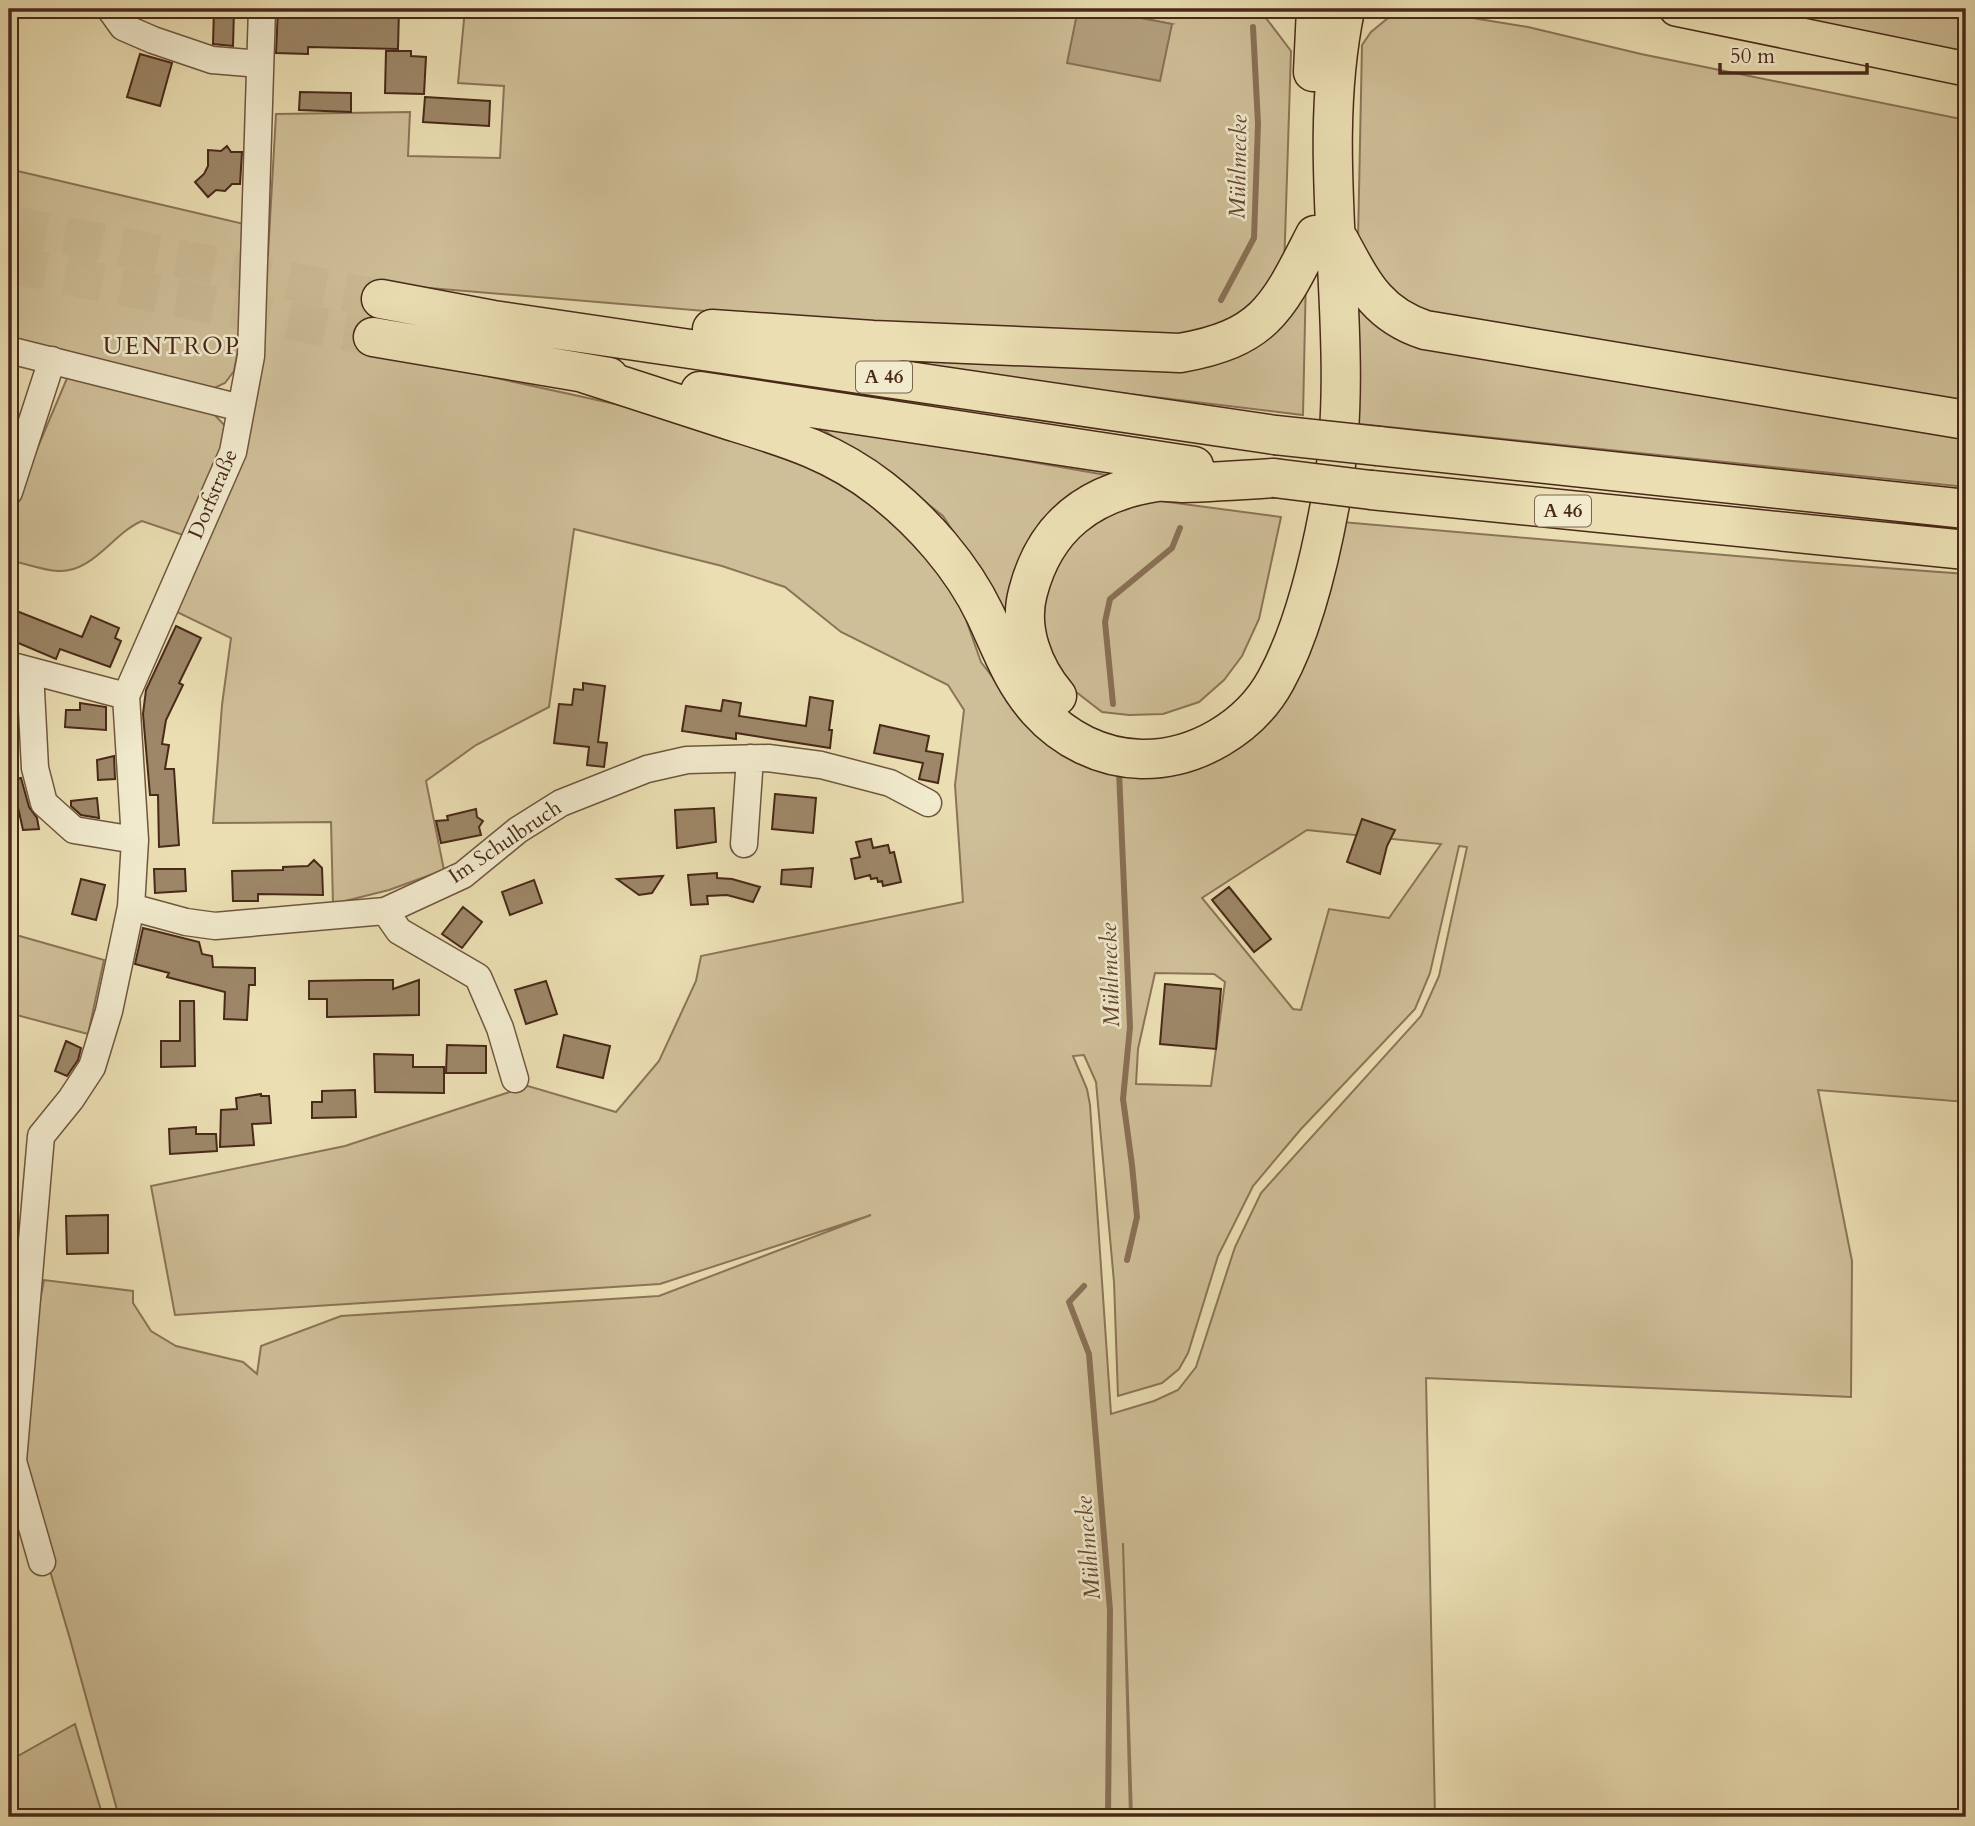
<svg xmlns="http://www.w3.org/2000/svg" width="1975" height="1826" font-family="Cardo,serif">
<rect width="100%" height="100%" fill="#eadeb2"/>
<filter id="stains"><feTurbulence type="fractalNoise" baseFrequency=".00286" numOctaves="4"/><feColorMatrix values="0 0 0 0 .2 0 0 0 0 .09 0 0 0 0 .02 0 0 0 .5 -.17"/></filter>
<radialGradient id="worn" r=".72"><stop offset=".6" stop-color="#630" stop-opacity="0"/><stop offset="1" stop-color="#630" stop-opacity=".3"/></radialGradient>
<path fill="#cfbf98" stroke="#8c7458" stroke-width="2" fill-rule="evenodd" d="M465 9H1078L1068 63 1172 24 1094 9H1264L1266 18 1291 51 1284 270 1248 315 1204 336 1128 340 729 313 394 285 381 353 689 420 835 473 913 530 958 597 981 662 1034 731 1224 755 1342 522 1817 563 1966 574V1102L1818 1090 1852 1261 1851 1397 1426 1378 1435 1817H1132L1123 1543 1130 1817H119L70 1639 36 1523 18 1472 28 1364 44 1280 133 1291V1303L151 1331 176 1346 243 1362 257 1374 261 1346 341 1316 659 1296 871 1215 660 1284 175 1315 151 1186 345 1146 528 1086 616 1112 659 1061 696 981 701 956 963 902 955 785 964 710 948 685 841 632 785 587 722 566 574 529 549 707 476 745 426 781 444 870 389 890 333 904 331 822 213 823 222 705 231 638 177 612 251 424 262 360 276 114 410 112 408 156 500 158 504 86 458 83ZM1307 830 1441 844 1389 918 1329 909 1301 1010 1293 1009 1202 898ZM1459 846 1467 847 1439 976 1421 1016 1261 1193 1235 1247 1196 1367 1178 1390 1154 1401 1111 1414 1090 1105 1087 1089 1073 1056 1084 1055 1096 1082 1114 1282 1118 1396 1162 1383 1179 1369 1188 1353 1218 1256 1253 1186 1301 1129 1415 1009 1430 973ZM1155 973 1214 974 1225 982 1211 1086 1136 1084 1138 1049Z
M1399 9H1418L1528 27 1641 54 1966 120V408L1396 309 1358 241 1362 45 1371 32Z
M1749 9H1966V56Z
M9 169 244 224 238 350 234 371 225 383 210 390 9 344Z
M1306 275 1303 415 1022 381 730 342 1168 361Z
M1352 287 1375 317 1966 431V487L1359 424Z
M68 376 209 409 229 430 186 536 142 521C113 533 93 573 58 571 42 570 24 563 9 560V515Z
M814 424 1123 478 1082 492 1014 644 980 572 943 516 886 471Z
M1153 500 1281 517 1259 619 1242 656 1224 680 1199 702 1163 714 1129 715 1102 712 1071 688 1053 661 1043 624 1047 579 1075 535 1116 509Z
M9 933 104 960 88 1034 9 1013Z
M75 1724 103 1817H9V1761Z"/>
<path fill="#b3a07e" stroke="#897055" stroke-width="2" d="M1078 9H1094L1172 24 1160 81 1067 63Z"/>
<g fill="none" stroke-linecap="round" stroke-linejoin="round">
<path stroke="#897055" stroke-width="6" d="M1221 300 1254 238 1258 124 1253 27
M1113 704 1105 622 1110 599 1172 548 1180 528
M1119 771 1130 1027 1123 1099 1132 1165 1137 1217 1127 1260
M1084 1286 1069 1302 1089 1354 1110 1610 1108 1817"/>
</g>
<path fill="#9d8768" stroke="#492918" stroke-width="2" d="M214 9H234L233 46 213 44Z
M278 9H399L398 49 308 47V54L276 53Z
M386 51H411V56L426 57 424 94 385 93Z
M140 54 172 63 160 106 127 97Z
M300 92 351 93V112L299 110Z
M425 97 490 101 489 126 423 122Z
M227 146 231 152H242L240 184H232L225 191 216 190 208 197 195 182 204 174 208 166V150L221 151Z
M9 608 82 637 91 616 119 628 115 638 121 641 110 667 60 649 56 659 9 639Z
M176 626 201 638 179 683 183 685 166 720 162 744 169 745 165 769H174L179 845 159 847 158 795H150L143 714 146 690Z
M583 683 605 686 598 742 607 743 604 767 587 765 589 747 554 743 559 704 572 705 574 689 583 690Z
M810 697 833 701 829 730H832L830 748 736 733V739L682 731 686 706 721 711 723 700 741 703 739 716 806 726Z
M80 703 106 707V730L65 727 66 710H80Z
M880 725 929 736 926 751 943 754 938 783 919 779 923 763 874 753Z
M114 756 115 779 98 780 97 760Z
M21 778 29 807 37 818 39 829 23 830 12 780Z
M775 794 816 798 813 833 772 829Z
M97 798 99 818 81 815 71 806V801Z
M714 808 716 842 677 848 675 810Z
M476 809 477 817 483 821 479 827 481 835 441 843 436 821 448 820 447 816Z
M1362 819 1395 830 1387 846 1380 874 1347 862Z
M871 839 873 848 888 845 890 853 894 852 901 882 883 886 882 881 878 882 877 878 871 879 870 875 855 879 851 859 860 857 856 842Z
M314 860 322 868 323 895 258 894V901H233L232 871 283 870V867L308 866Z
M813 868 811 887 781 884 782 870Z
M154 869H185L186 891 155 893Z
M717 873V878L732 879 760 887 753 902 727 895 707 896 708 904 691 905 688 875Z
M663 876 652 893 639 895 617 879Z
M81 879 105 885 96 920 72 914Z
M534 880 542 903 510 915 502 892Z
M1229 887 1271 939 1254 952 1212 900Z
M463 907 482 922 462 948 442 934Z
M143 928 199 942 202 954 212 956 213 967 255 968V985H249L247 1020 224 1019 225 992 167 977 169 973 135 964Z
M366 980H393V989L419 980V1015L327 1017V999H309V981Z
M546 981 557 1014 526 1024 515 990Z
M1165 984 1221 989 1216 1049 1160 1044Z
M180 1001H194L195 1066 161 1067V1041H180Z
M564 1035 610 1046 603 1078 557 1067Z
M66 1041 81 1048 78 1060 67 1076 55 1071Z
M447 1045 486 1046V1073H446Z
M374 1054 413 1055V1067H444V1093L375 1092Z
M355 1090 356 1117 312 1118V1102H322V1091Z
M261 1094V1096H269L271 1123 252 1124 254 1145 220 1147 221 1110 237 1109 236 1098Z
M196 1127V1134H216L217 1151 170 1154 169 1129Z
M108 1215V1253L67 1254 66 1216Z"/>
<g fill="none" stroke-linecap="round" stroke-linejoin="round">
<path stroke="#caba93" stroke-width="38" stroke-dasharray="38 19" stroke-linecap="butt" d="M9 224 381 299
M9 264 373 337"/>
<g stroke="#71563e" stroke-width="29">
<path id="minor" d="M110 9 123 27 153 40 212 60 260 64
M9 350 241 408
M9 492 52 360
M9 665 126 696
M30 671 35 768 44 803 74 830 135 840
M744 844 750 758
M131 907 186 922 215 926 385 911 463 875 518 830 561 803 647 769 687 760 768 758 821 765 890 783 928 803
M385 911 399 931 478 977 500 1028 515 1079
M42 1562 13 1461 41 1136 71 1099 92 1067 109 1011 131 907 135 840 126 696 233 452 251 356 262 9"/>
</g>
<g stroke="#492918" stroke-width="36">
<path id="major" d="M1676 9 1966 69"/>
</g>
<g stroke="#492918" stroke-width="41">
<path id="highway" d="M1313 72 1316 9
M1339 240C1362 282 1376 314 1425 330L1966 420
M381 299 493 320 1275 435
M712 329 873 340 1180 353C1266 338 1278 307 1315 235
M373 337 609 377
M583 373C631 389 678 404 725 419 783 437 831 450 881 489 923 522 962 566 985 614 1001 648 1012 681 1038 710 1064 739 1101 758 1141 759 1195 760 1250 728 1276 680 1304 629 1322 550 1332 493 1359 333 1312 169 1345 10
M700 391 1194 466
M1378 446 1966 509
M1371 490 1966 550
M1057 696C1033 668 1018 628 1028 592 1045 526 1090 492 1157 482 1165 481 1175 483 1183 483 1214 482 1244 480 1274 478"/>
</g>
<use href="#minor" stroke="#f1eacd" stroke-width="26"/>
<use href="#major" stroke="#eadeb2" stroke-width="33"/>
<use href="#highway" stroke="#eadeb2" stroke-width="38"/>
<g stroke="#492918" stroke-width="41" stroke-linecap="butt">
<path id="highway-bridge" d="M1275 435 1378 446
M1274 478 1371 490"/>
</g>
<use href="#highway-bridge" stroke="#eadeb2" stroke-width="38"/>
</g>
<g text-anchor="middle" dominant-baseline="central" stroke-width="5" stroke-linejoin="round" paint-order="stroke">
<g fill="#f1eacd" stroke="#7b634e" stroke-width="2">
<rect x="856" y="361.5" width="56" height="31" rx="5"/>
<rect x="1535" y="495.5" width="56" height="31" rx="5"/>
</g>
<g font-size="19" font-weight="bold" fill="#492918">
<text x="884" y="377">A 46</text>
<text x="1563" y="511">A 46</text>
</g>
<g font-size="21" fill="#492918" stroke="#f1eacd">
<text transform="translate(213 494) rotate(-67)">Dorfstraße</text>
<text transform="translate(505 842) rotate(-34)">Im Schulbruch</text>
</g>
<g font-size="23" font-style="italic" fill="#644732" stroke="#f1eacd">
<text transform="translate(1238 167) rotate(-89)">Mühlmecke</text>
<text transform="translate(1110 975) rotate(-92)">Mühlmecke</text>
<text transform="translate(1088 1548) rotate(-95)">Mühlmecke</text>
</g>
<g font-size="24" letter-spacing="2" fill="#492918" stroke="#f1eacd">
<text x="172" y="346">UENTROP</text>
</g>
</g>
<rect width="1975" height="1826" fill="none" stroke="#eadeb2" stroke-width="35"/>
<rect x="10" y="10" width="1954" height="1805" fill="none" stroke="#492918" stroke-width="3.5"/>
<rect x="18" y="18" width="1940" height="1791" fill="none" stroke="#492918" stroke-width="2"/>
<path d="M1720 63v10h147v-10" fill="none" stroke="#492918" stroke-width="3.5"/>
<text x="1730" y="63" font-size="21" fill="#492918" stroke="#f1eacd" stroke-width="5" paint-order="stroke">50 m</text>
<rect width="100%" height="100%" filter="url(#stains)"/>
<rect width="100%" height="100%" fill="url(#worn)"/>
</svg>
